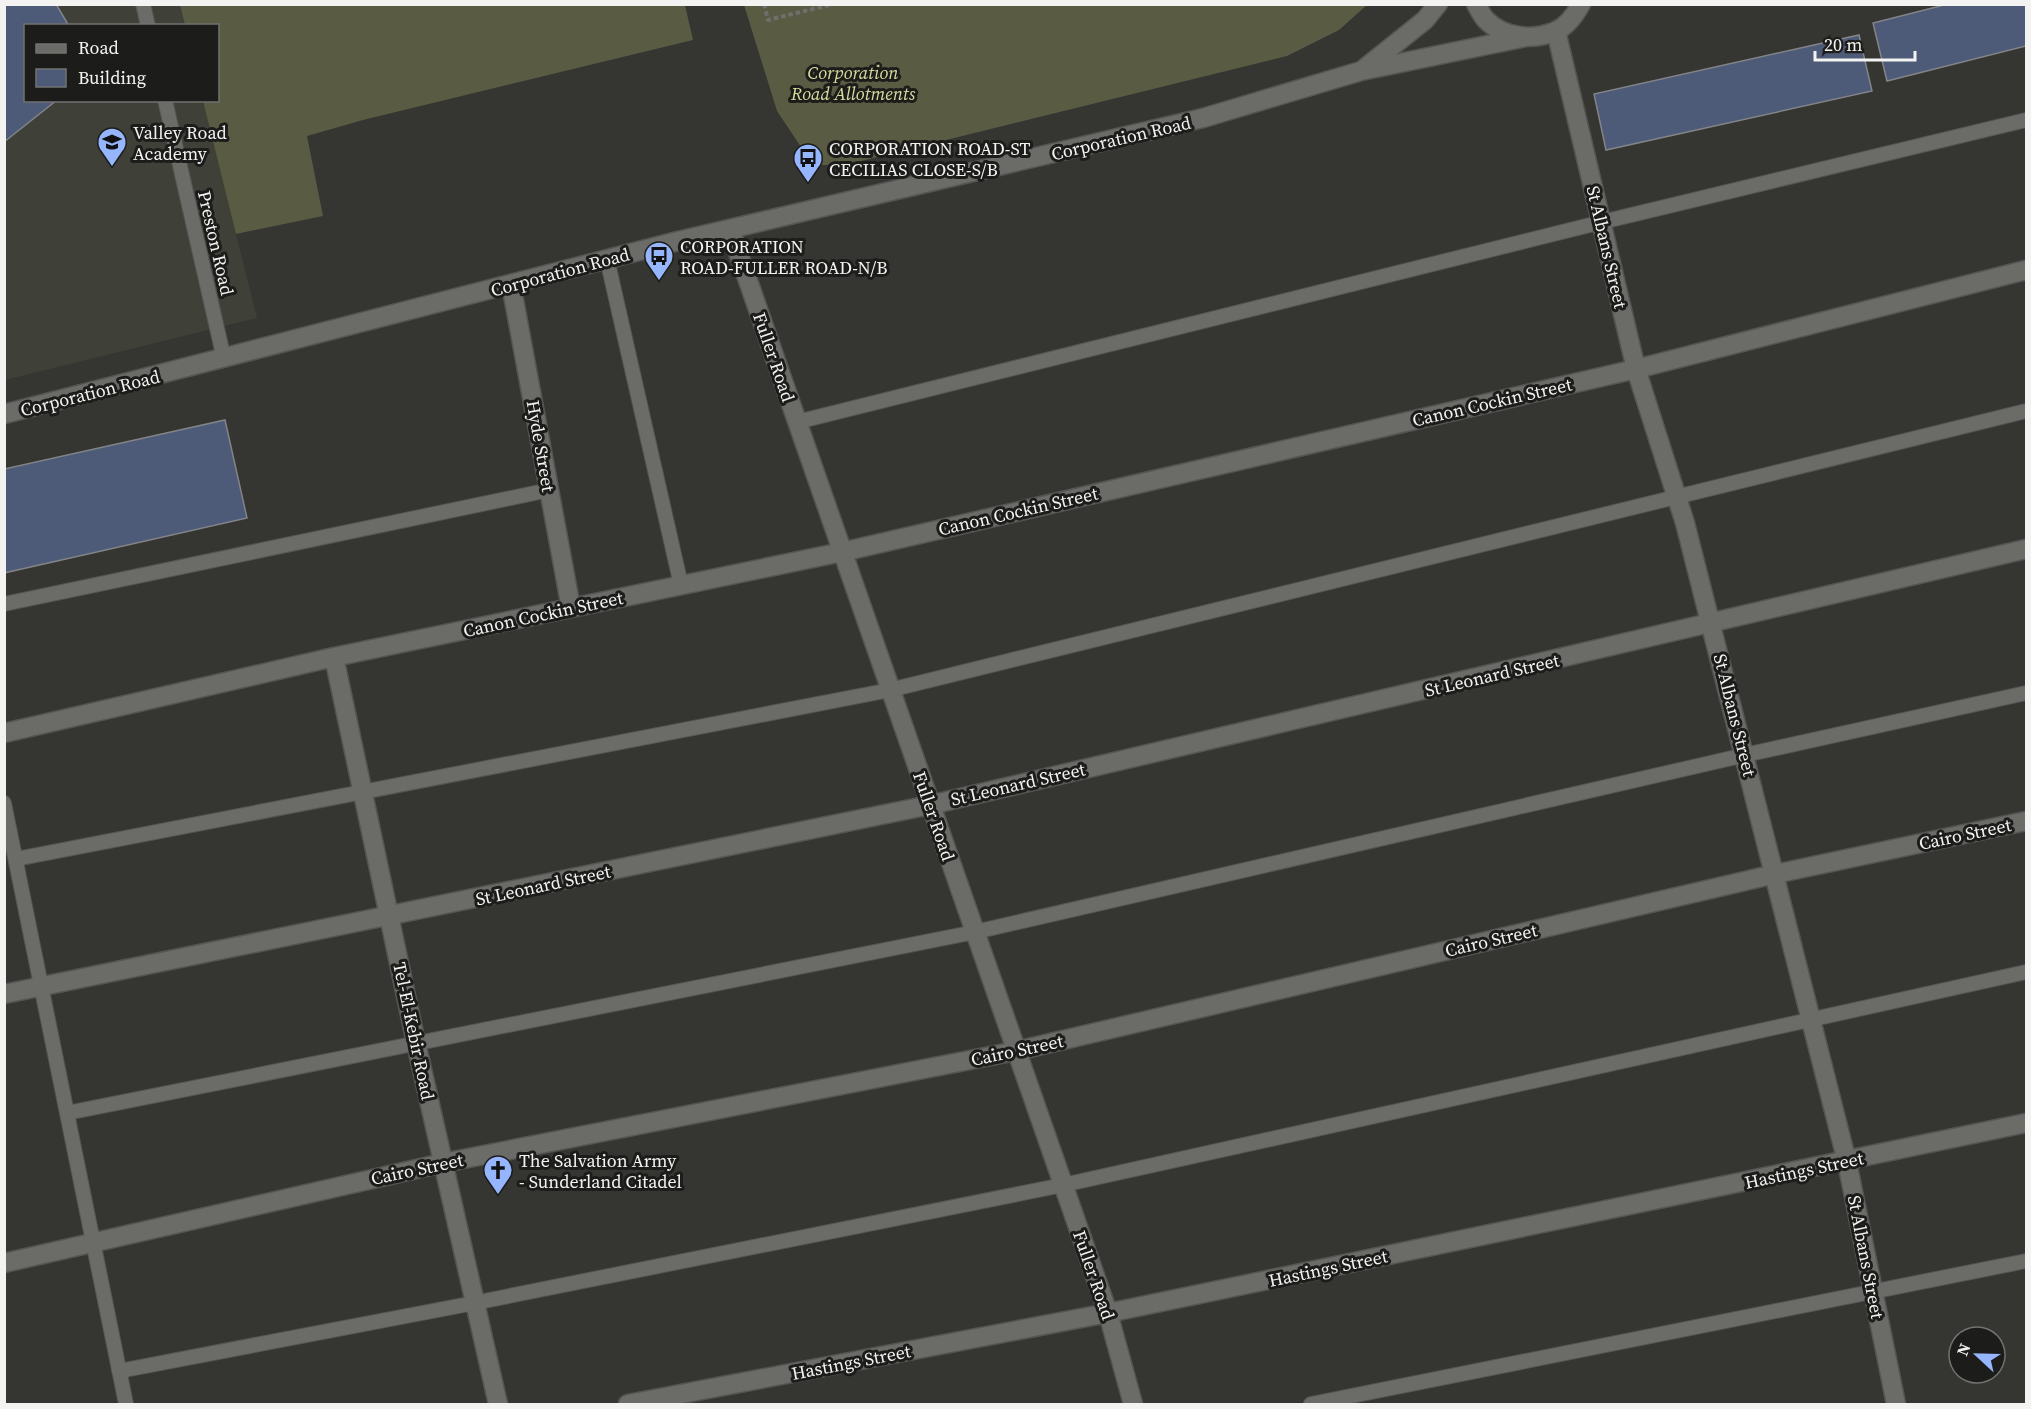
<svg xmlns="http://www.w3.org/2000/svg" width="2031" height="1409" font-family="'Source Serif 4',serif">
<rect width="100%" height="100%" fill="#353532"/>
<path fill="#3f4037" d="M4 5H180L185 25 26 26V100L203 101 257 318 5 380Z"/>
<path fill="#595b42" d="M180 5H685L693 40 363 120 307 136 323 216 236 234 203 101 218 100V26L185 25Z
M744 5V4L1367 5 1339 30 1287 56 845 165H813L777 111Z"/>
<path fill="#4d5b79" stroke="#828487" stroke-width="1.5" d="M4 4H56L69 26H26V100H57L4 142Z
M1948 4H2026V46L1887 81 1873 23Z
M1859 35 1872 91 1606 150 1594 94Z
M225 420 247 518 4 573V469Z"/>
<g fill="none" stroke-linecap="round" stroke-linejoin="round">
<g stroke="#545552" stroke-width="16">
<path id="service" d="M143 4 148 26
M165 100 224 359
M607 259 681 585
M797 422 1602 222 2026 120
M4 604 549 490
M4 803 126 1404
M16 859 890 690 2026 411
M67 1113 975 932 1745 755 2026 693
M119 1371 474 1303 1063 1185 2026 972
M1311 1404 2026 1261"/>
</g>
<g stroke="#545552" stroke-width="21">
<path id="minor" d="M1556 31 1636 369 1685 523 1847 1162 1896 1404
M730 229 1108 1313 1133 1404
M511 284 571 608
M334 657 416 1043 498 1404
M4 733 334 657 842 552 1636 369 2026 270
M4 994 930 805 2026 549
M4 1263 443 1163 1016 1051 1775 874 2026 821
M628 1404 1108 1313 2026 1123"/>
</g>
<g stroke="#545552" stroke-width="21">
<path id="tertiary" d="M1476 4C1479 9 1482 16 1486 20 1504 38 1533 41 1556 31 1567 26 1575 15 1581 4
M1365 68 1425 20 1438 4
M4 414 674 242 1203 118 1361 71 1526 37"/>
</g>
<path stroke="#6f6f6c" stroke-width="4" stroke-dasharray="4.5 3" stroke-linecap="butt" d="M764 4 768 20 833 4"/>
<use href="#service" stroke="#6b6c68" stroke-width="14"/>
<use href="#minor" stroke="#6b6c68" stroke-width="18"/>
<use href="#tertiary" stroke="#6b6c68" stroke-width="18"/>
</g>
<defs>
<g id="school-pin" transform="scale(1.5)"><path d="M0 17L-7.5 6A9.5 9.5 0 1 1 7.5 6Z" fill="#95b6fd" stroke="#1c1c1b"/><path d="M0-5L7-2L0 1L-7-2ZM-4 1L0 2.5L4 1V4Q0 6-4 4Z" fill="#111"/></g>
<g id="bus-pin" transform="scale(1.5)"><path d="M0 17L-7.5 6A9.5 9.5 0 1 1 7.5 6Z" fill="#95b6fd" stroke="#1c1c1b"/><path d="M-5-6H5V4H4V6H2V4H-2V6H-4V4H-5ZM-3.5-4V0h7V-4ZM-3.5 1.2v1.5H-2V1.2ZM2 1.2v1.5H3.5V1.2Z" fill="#111"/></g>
<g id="church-pin" transform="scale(1.5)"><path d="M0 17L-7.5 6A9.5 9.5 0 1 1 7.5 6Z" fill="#95b6fd" stroke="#1c1c1b"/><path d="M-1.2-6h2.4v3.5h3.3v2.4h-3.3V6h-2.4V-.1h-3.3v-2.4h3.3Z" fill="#111"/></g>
</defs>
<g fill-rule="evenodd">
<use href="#school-pin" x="112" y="142"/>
<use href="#bus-pin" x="808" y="158"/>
<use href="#bus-pin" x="659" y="256"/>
<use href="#church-pin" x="498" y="1170"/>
</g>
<g text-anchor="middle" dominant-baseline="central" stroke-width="6" stroke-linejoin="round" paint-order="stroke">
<g font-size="18" font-style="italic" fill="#d8dd9d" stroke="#1c1c1b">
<text x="853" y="72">Corporation<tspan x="853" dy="21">Road Allotments</tspan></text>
</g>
<g font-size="18" fill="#f3f3f1" stroke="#1c1c1b" text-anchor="start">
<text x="133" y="132">Valley Road<tspan x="133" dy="21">Academy</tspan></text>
<text x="829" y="148">CORPORATION ROAD-ST<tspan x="829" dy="21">CECILIAS CLOSE-S/B</tspan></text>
<text x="680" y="246">CORPORATION<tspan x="680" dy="21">ROAD-FULLER ROAD-N/B</tspan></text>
<text x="519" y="1160">The Salvation Army<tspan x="519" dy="21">- Sunderland Citadel</tspan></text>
</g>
<g font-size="18" fill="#f3f3f1" stroke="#1c1c1b">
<text transform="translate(1121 138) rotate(-13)">Corporation Road</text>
<text transform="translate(216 243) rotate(77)">Preston Road</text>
<text transform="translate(1607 247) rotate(77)">St Albans Street</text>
<text transform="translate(560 272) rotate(-15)">Corporation Road</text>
<text transform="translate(774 357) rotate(71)">Fuller Road</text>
<text transform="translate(90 393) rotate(-14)">Corporation Road</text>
<text transform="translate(1492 402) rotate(-13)">Canon Cockin Street</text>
<text transform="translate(541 446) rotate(80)">Hyde Street</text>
<text transform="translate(1018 511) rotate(-13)">Canon Cockin Street</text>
<text transform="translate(543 614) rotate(-12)">Canon Cockin Street</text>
<text transform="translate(1492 675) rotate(-13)">St Leonard Street</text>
<text transform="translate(1735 715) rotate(76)">St Albans Street</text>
<text transform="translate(1018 784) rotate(-13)">St Leonard Street</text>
<text transform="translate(934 816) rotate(71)">Fuller Road</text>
<text transform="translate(1965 834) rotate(-12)">Cairo Street</text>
<text transform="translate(543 885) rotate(-12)">St Leonard Street</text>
<text transform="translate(1491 940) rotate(-13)">Cairo Street</text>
<text transform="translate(414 1031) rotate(78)">Tel-El-Kebir Road</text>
<text transform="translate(1017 1050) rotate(-12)">Cairo Street</text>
<text transform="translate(417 1169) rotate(-12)">Cairo Street</text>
<text transform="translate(1804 1170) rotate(-12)">Hastings Street</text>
<text transform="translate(1866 1257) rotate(79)">St Albans Street</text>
<text transform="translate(1328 1268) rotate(-12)">Hastings Street</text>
<text transform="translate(1094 1275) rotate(71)">Fuller Road</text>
<text transform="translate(851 1362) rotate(-11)">Hastings Street</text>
</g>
</g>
<rect width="2031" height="1409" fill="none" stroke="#f3f3f1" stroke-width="12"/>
<rect x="24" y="24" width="195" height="78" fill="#1c1c1b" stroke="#727271" stroke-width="1.5"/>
<rect x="36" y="44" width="30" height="9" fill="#6b6c68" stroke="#727271" stroke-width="1.5"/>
<text x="78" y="54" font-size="18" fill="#f3f3f1">Road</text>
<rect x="36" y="69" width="30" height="18" fill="#4d5b79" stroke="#727271" stroke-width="1.5"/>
<text x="78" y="84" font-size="18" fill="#f3f3f1">Building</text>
<g transform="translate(1977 1355) rotate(292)"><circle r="28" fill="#1c1c1b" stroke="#727271" stroke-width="1.5"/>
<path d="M0-4.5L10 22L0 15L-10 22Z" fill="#95b6fd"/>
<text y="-9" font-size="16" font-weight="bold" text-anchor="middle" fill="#f3f3f1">N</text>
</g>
<path d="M1815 51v9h100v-9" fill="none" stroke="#f3f3f1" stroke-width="3"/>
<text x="1824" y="51" font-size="18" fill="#f3f3f1" stroke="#1c1c1b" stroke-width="4.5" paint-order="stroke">20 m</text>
</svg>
